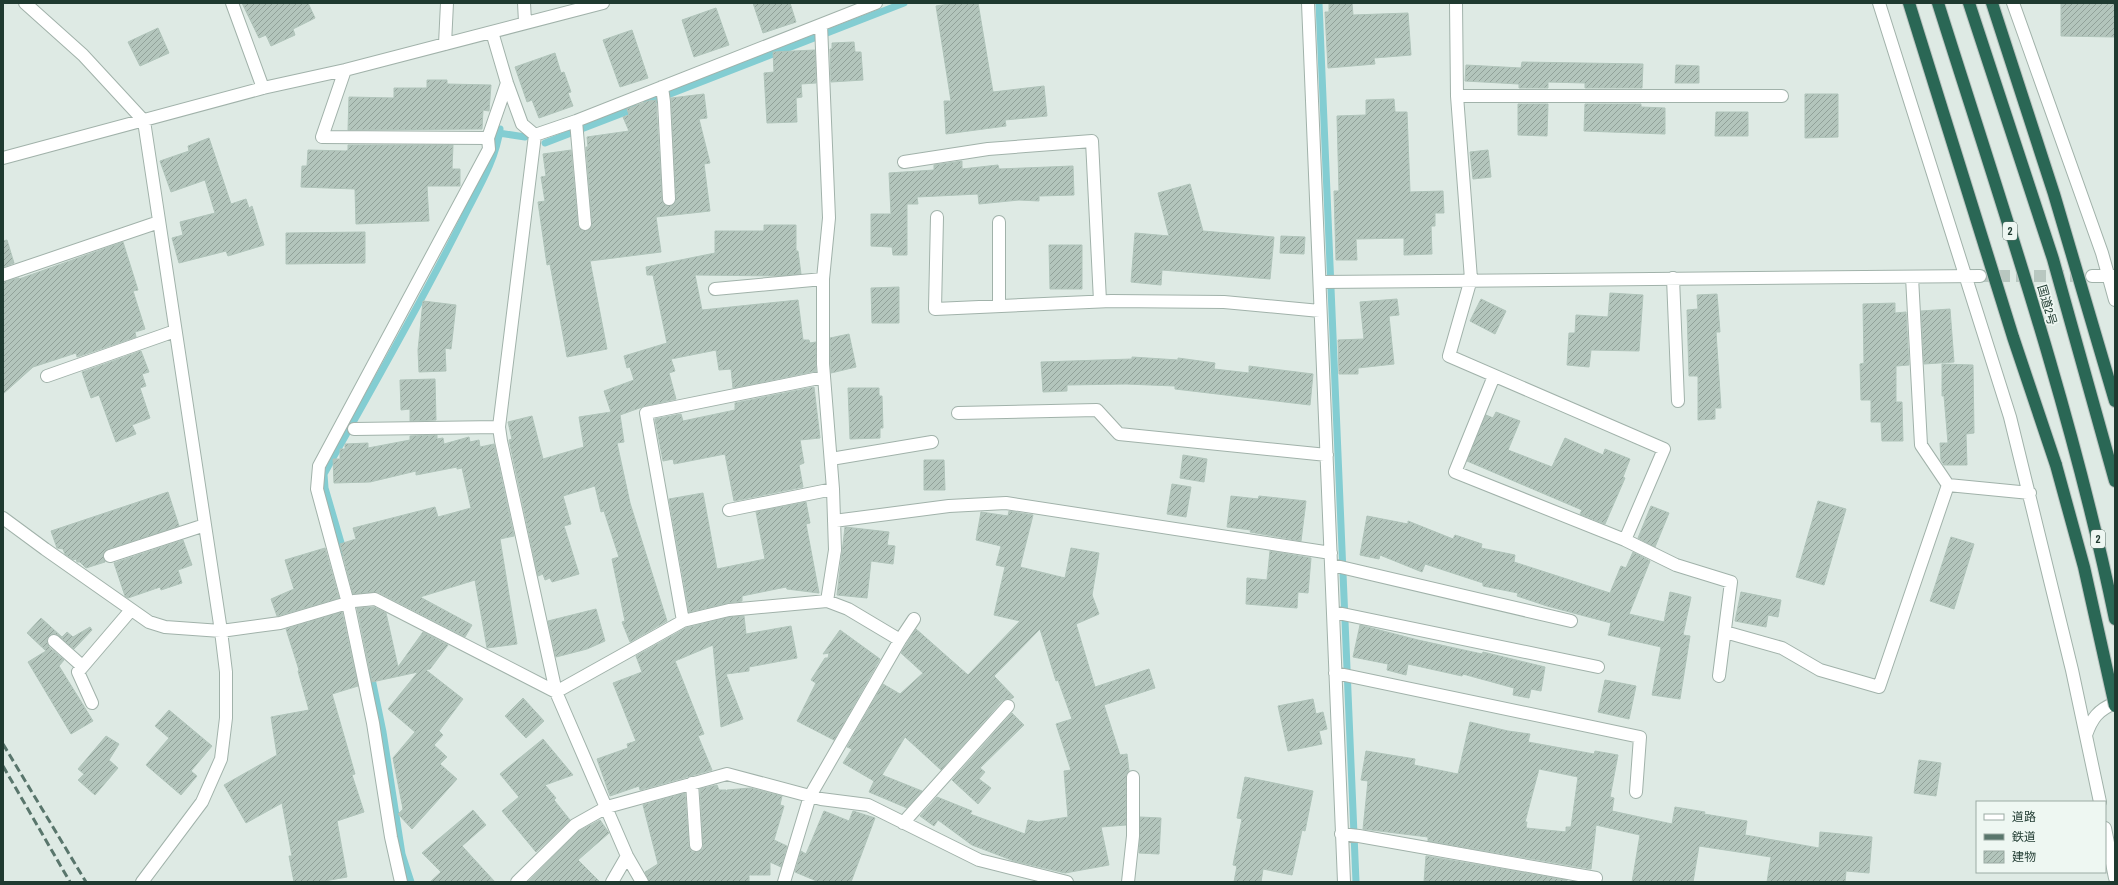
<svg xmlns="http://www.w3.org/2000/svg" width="2118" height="885" font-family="'Archivo Narrow','Noto Sans JP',sans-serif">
<defs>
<pattern id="building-hatch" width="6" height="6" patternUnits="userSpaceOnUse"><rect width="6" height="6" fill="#b3c5bc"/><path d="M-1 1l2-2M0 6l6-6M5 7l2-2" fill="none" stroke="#91a199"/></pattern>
</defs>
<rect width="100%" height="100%" fill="#deeae4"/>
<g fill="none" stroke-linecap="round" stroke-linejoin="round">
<path stroke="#83cdd2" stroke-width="7" d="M1319 3 1356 882
M647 103 904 3
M499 133 525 137
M545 143 636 108
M344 553 325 488 324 474C371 390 419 307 462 221 476 192 496 161 500 129
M371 674 383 732 402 854 411 882"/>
</g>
<path fill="url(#building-hatch)" stroke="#b0c4ba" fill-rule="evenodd" d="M242 3H308L315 18 293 29 295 35 271 46 266 35 259 38Z
M753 3H790L796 22 763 33Z
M955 3H978L993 92 1044 86 1047 116 1005 120 1006 126 946 134 944 101H951L936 6Z
M1329 3H1352L1353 15 1408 13 1411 55 1374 58 1375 64 1328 68 1325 12H1329Z
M2061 3H2115V37L2061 36Z
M716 8 729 45 694 57 682 20Z
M158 28 169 53 140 66 128 42Z
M632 30 648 78 620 87 603 40Z
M854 42 855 52H861L863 80 831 82 830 49H832V43Z
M815 50 816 83 801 84 802 97 796 98 797 122 767 123 764 73 774 72 773 52Z
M555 53 561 73 564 72 571 92 568 93 573 106 539 118 532 100 527 102 515 67Z
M1522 62 1643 64 1642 88H1585V83L1548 82V88H1519V84L1465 81 1466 65 1521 68Z
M1676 65 1699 66V83H1675Z
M427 80H447V84L491 85 489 111 483 110 482 129 348 130 349 97 394 98V88H427Z
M704 94 707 118 699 119 710 163 704 164 710 211 656 217 661 252 590 261 607 349 567 357 550 264 547 265 538 202 545 201 541 177 546 176 543 154 571 150 578 225 582 231 589 230 592 223 586 147H588L587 137 629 131 623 117 629 115 627 109 648 101 656 100 662 199 665 205H673L676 199 671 98Z
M1805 94H1838V137L1805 138Z
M1394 99 1395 112H1407L1410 192 1443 191 1444 213H1435V226H1431L1432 254 1404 255V238L1356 239 1357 260H1336L1334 191H1339L1337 116 1366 115V100Z
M1518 104H1548L1547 136 1518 135Z
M1585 104H1641V107L1665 108V134L1584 131Z
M1716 112H1748V136H1715Z
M209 138 231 204 246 199 249 208 252 206 264 245 228 256 226 251 179 263 172 238 183 235 180 222 215 213 205 180 171 192 160 161 189 151 188 146Z
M348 145H453L452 169H460V186H427L429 221 356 224 355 189 301 187 302 166H307L308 150 346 151 348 150Z
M1488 150 1491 177 1473 179 1470 152Z
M962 161V169L998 165 999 169 1073 166 1074 195 1039 196V201L1019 200 979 204 978 194 917 197 918 204H907V255H893L892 247 871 246V214H891L889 173 934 170V165Z
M1190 184 1203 231 1274 237 1270 279 1162 270 1161 285 1131 282 1135 233 1169 236 1158 193Z
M764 225H796V251H798L801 274 779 276 695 275 702 310 798 300 803 340H809L810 343 816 342V371L733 388 731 369 719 370 716 350 671 359 675 371 669 373 676 399 645 406 620 415 624 442 617 443 630 503 667 621 630 642 622 622 625 621 612 559 619 557 604 511 601 512 595 486 563 496 571 524 564 526 579 574 552 582 550 578 545 580 543 574 538 576 509 440 512 439 508 422 532 416 543 459 584 447 579 417 611 412 604 391 634 380 630 367 627 368 624 356 667 343 653 275H647L646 267 715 253V231H764Z
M365 232V263L286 264V233Z
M1281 236 1305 237 1304 254 1280 253Z
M7 240 14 263 3 267V241Z
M123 242 138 290 133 291 145 329 135 332 136 337 77 357 76 353 33 367 3 394V282L19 278V279Z
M1049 245H1082V289H1050Z
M899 287V323H872L871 288Z
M1610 293 1643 295 1639 351 1591 350 1589 367 1567 365 1569 333H1575L1576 315 1608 317Z
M1717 294 1720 332H1716L1721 408H1715V419L1698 420V376H1689L1687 310 1698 309 1697 295Z
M1397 299 1399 315 1389 316 1394 364 1358 368V374H1339L1338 340 1364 339 1360 302Z
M1481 299 1506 311 1495 334 1470 321Z
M423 301 456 305 451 349 445 348 446 371 419 372 418 350Z
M1895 303V313L1906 312 1909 365 1896 366V402H1902L1903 441H1882L1881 422H1871V400H1861L1860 364 1864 363 1863 304Z
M1950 309 1954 362 1924 364 1921 311Z
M849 334 856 367 831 373 830 338Z
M141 351 149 372 142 374 146 386 140 388 150 418 132 425 136 434 116 442 99 395 91 398 82 372Z
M1132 357 1178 360V358L1215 363 1214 369 1249 373V366L1313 374 1310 405 1175 389V386L1126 384 1067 385V391L1043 392 1041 362 1132 359Z
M1942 364 1973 365 1974 433 1966 434 1967 465H1944L1941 460 1940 443H1948L1944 396H1942Z
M435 379 436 420 410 421V409L401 410 400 380Z
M814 387 820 438 800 440 804 463 799 465 803 487 734 501 725 454 674 464 673 459 663 461 655 419 681 414 683 421 735 410V403Z
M848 388H879V396H882L883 428H880V438L850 439Z
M1496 412 1520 421 1508 450 1552 467 1565 438 1603 455 1605 449 1630 459 1623 477 1625 478 1605 524 1580 514 1582 510 1467 461 1486 415 1493 418Z
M437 435V439L443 438 444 444 469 437 470 442 479 440 480 447 494 444 514 536 500 539 517 644 487 648 475 580 420 597 472 625 465 637 378 592 353 594 340 544 356 539 353 528 435 507 438 517 471 508 462 468 457 469V467L416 475V471L370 482 334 483 333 459H340V449H345V444L368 443V448L410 440V436Z
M1183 455 1207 459 1204 482 1180 478Z
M924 460H944L945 490H924Z
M1172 484 1191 487 1186 517 1167 514Z
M168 492 179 526 108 549 103 555 105 562 86 568 80 562H77L76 559 73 560 65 554 63 549 57 548 51 531Z
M703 493 717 569 765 559 756 512 806 502 810 523 806 524 819 593 787 589 786 587 742 596V601L727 603 689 612 669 499Z
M1231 496 1258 499 1259 496 1306 501 1301 541 1250 532 1251 530 1227 527Z
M1818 501 1846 509 1824 585 1796 577Z
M1651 506 1669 513 1655 547 1638 538Z
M1009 511 1033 515 1020 567 1065 578 1071 548 1099 553 1092 595 1099 614 1076 624 1095 687 1149 669 1155 688 1104 705 1120 755 1127 754 1129 771 1126 777V825L1101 827 1109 865 1065 873 1014 861 972 845 938 820 934 826 920 816 937 797 972 811 970 814 1025 834 1028 820 1038 822 1068 817 1064 771 1071 770 1056 724 1072 719 1058 680 1056 681 1040 629 994 676 1014 697 1011 699H1006L1002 701 941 770 905 737 882 775 922 791 907 808 869 792 874 781 843 763 852 749 847 747 883 684 900 694 923 673 901 653 916 629 968 675 1020 621 994 615 1005 567 996 565 1001 546 976 540 981 512 1008 516Z
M1367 516 1408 524V521L1453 539 1455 535 1482 544 1481 548 1515 555 1514 562 1610 593 1621 566 1626 568 1633 552 1650 561 1629 614 1664 622 1670 592 1691 597 1683 635 1690 636 1680 699 1652 695 1661 647 1608 635 1611 623 1547 606 1517 596 1518 593 1483 586V583L1425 564 1422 572 1380 555 1379 559 1360 555Z
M845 527 889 532 887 545 895 546 893 564 871 561 867 598 837 595Z
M1951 537 1974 544 1954 609 1930 601Z
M183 540 192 565 178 570 182 583 161 590 160 587 128 598 125 596 114 563Z
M325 548 339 598 277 616 271 599 294 589 285 560Z
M1270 551 1311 558 1308 593 1298 592 1297 608 1246 604 1247 578 1267 580Z
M1741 592 1781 600 1778 617 1768 615 1766 627 1735 621Z
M374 607 386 613 398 667 423 632 448 645 430 669 426 670 463 699 439 731 443 735 434 745 447 757 440 764 457 779 412 829 398 814 403 809 393 758 415 732 388 709 418 672 372 682 357 608Z
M596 609 605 641 587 649 556 657 548 621Z
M342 612 358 686 332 694 355 774 352 775 364 812 337 821 347 877 319 882H294L289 856H292L282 803 246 823 224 785 277 755 271 717 309 710 298 671 299 670 286 629Z
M744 616 746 634 791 626 797 658 749 667V671L726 674 743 719 721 727 713 645 675 661 704 734 698 736 712 770 640 790 639 786 610 796 597 759 628 748 627 744 636 741 613 683 642 672 636 656 686 628 730 617Z
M41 618 62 637 67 632 73 637 90 627 92 630 74 649 56 634 49 636 47 640 49 647 64 660 59 666 93 721 71 734 28 662 46 651 27 633Z
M1360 625 1418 640 1482 654 1483 652 1545 667 1541 691 1531 689 1529 698 1513 695 1514 688 1463 674 1462 676 1408 664 1406 675 1387 670 1388 664 1353 657Z
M840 630 880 659 834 740 797 721 816 683 811 680 825 658H828L829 653 823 654Z
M1605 680 1636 686 1629 719 1598 712Z
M523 698 544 721 526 738 505 716Z
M1313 699 1316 714 1323 712 1327 729 1319 731 1322 744 1288 751 1278 706Z
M169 710 212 746 191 771 197 776 181 795 146 765 169 738 155 726Z
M1012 713 1024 725 980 768 985 772 979 779 991 788 978 804 952 780Z
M1470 722 1508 731 1530 734 1528 742 1594 754 1595 751 1618 755 1610 797 1614 798 1612 811 1672 824 1675 807 1705 812 1704 814 1747 821 1745 835 1819 848 1820 832 1872 837 1869 873 1846 871 1845 882H1767L1771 857 1699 846 1693 882H1632L1640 835 1596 825 1591 869 1428 841V837L1363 829 1368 781 1361 780 1366 751 1415 759 1414 765 1458 774ZM1539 769 1578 777 1571 827H1566V832L1526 828 1527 822H1525Z
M106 736 119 744 109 760 118 768 95 795 78 780 84 774 78 769Z
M543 739 573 775 545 785 556 798 554 800 570 820 536 852 502 811 519 797 500 774Z
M1919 760 1941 763 1936 796 1914 793Z
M1245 777 1313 791 1305 831 1302 830 1292 875 1263 869 1261 882H1234L1237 866 1233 865 1242 819 1237 818Z
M717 785 719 790H726L727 792V790L750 788 782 796 780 805 784 806 774 840 787 846 781 867 770 862V875H749V882H649L645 872 658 864 643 805 685 793 689 846 692 852H697L703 849V845L700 789Z
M473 810 486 825 462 846 495 882H430L441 872 422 853Z
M824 811 849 821 853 811 875 818 851 882H819L795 872 801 851 806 854Z
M1140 817 1161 818 1159 854 1139 853Z
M600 820 609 833 578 860 600 882H528L579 831Z
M1426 856 1567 880V882H1424Z"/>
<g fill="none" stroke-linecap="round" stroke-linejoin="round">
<path stroke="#b8c7c0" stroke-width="12" stroke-dasharray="12 6" stroke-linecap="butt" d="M1980 276H2092"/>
<g stroke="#a1b2aa" stroke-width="14">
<path id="minor" d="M25 3 83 55 144 121 221 631 226 672V718L221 759 202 802 142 882
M232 3 263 88
M524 3 525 22
M1308 3 1344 882
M1456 3 1457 96 1471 279 1449 356 1664 449 1625 540 1455 472 1494 376
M1879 3 2010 417 2072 670 2100 802
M2013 3 2102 253 2115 300
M492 32 507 83 522 124 535 135
M445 44 447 3
M345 70 322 137 488 138 507 83
M662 87 664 102 669 199
M1457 96H1782
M576 121 585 224
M535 135 499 427 501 441 556 692 627 856 642 882
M535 135 576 121 876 3
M3 158 263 88 345 70 603 3
M904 162 988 149 1092 141 1100 301
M937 217 935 309 1111 301 1224 302 1320 311
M3 275 159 222
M2092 276H2115
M1912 277 1921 445 1948 485
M1673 278 1678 401
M1321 282 1980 276
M715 289 823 279
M999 306V222
M47 376 175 331
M958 413 1097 410 1119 434 1327 455
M354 429 499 427
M831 459 932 442
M729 510 833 489
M3 518 45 549 149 622 165 627 221 631 280 623 354 601 375 599 556 692 683 621 729 610 827 601 835 550 833 489 823 364V279L829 218 821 25
M834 521 949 506 1006 503 1331 553
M1625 540 1676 565 1731 582 1719 676
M110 556 205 525
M1332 565 1571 621
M827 601 848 609 900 640
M1333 612 1598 667
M683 621 646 413 824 377
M1725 632 1782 648 1820 670 1879 687 1948 485 2030 493
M54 641 82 666
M1335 673 1640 737 1636 792
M92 703 78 672 131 610
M2086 735C2092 718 2098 710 2115 703
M692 783 696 845
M903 823 1008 706
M2105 828 2115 878
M1341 834 1359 836 1596 878 1594 882
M401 882 391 837 373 723 348 603 317 489 319 466 489 149 488 138
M517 882 575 825 607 807 727 774 821 799 868 805 979 860 1067 882
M612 882 627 856
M784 882 810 796 900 640 914 619
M1128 882 1133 836V777"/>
</g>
<g stroke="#bcc4c1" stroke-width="14">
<path id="highway" d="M1909 3 2013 337 2056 465
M1938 3C2002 206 2072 410 2115 619
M1969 3 2053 259 2115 481
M1992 3 2054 194 2115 401"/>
</g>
<use href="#minor" stroke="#fff" stroke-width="12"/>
<use href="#highway" stroke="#2a6755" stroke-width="12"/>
<path stroke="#59766c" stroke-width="3" stroke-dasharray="8 4" stroke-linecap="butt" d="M3 744 86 882
M3 766 70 882"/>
<g stroke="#bcc4c1" stroke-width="14" stroke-linecap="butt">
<path id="highway-bridge" d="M2056 465 2084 567 2115 706"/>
</g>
<use href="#highway-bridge" stroke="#2a6755" stroke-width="12"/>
</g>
<g text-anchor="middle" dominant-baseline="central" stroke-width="3.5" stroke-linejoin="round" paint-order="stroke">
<g fill="#eef7f2" stroke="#5d736a" stroke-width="1">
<rect x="2003" y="222" width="14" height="18" rx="3"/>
<rect x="2091" y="530" width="14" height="18" rx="3"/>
</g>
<g font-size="11" font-weight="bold" fill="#1f3a30">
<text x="2010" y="231">2</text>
<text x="2098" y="539">2</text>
</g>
<g font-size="12" fill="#1f3a30" stroke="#eef7f2">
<text transform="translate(2047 305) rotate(74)">国道2号</text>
</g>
</g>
<rect width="2118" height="885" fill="none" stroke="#1f3a30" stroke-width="8"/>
<rect x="1976" y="801" width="130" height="72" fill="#eef7f2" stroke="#9baba4"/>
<rect x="1984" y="814" width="20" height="6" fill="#ffffff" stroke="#9baba4"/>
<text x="2012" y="821" font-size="12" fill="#1f3a30">道路</text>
<rect x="1984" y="834" width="20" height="6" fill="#59766c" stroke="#9baba4"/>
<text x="2012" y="841" font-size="12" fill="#1f3a30">鉄道</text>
<rect x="1984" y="851" width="20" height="12" fill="url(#building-hatch)" stroke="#9baba4"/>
<text x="2012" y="861" font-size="12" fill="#1f3a30">建物</text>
</svg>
